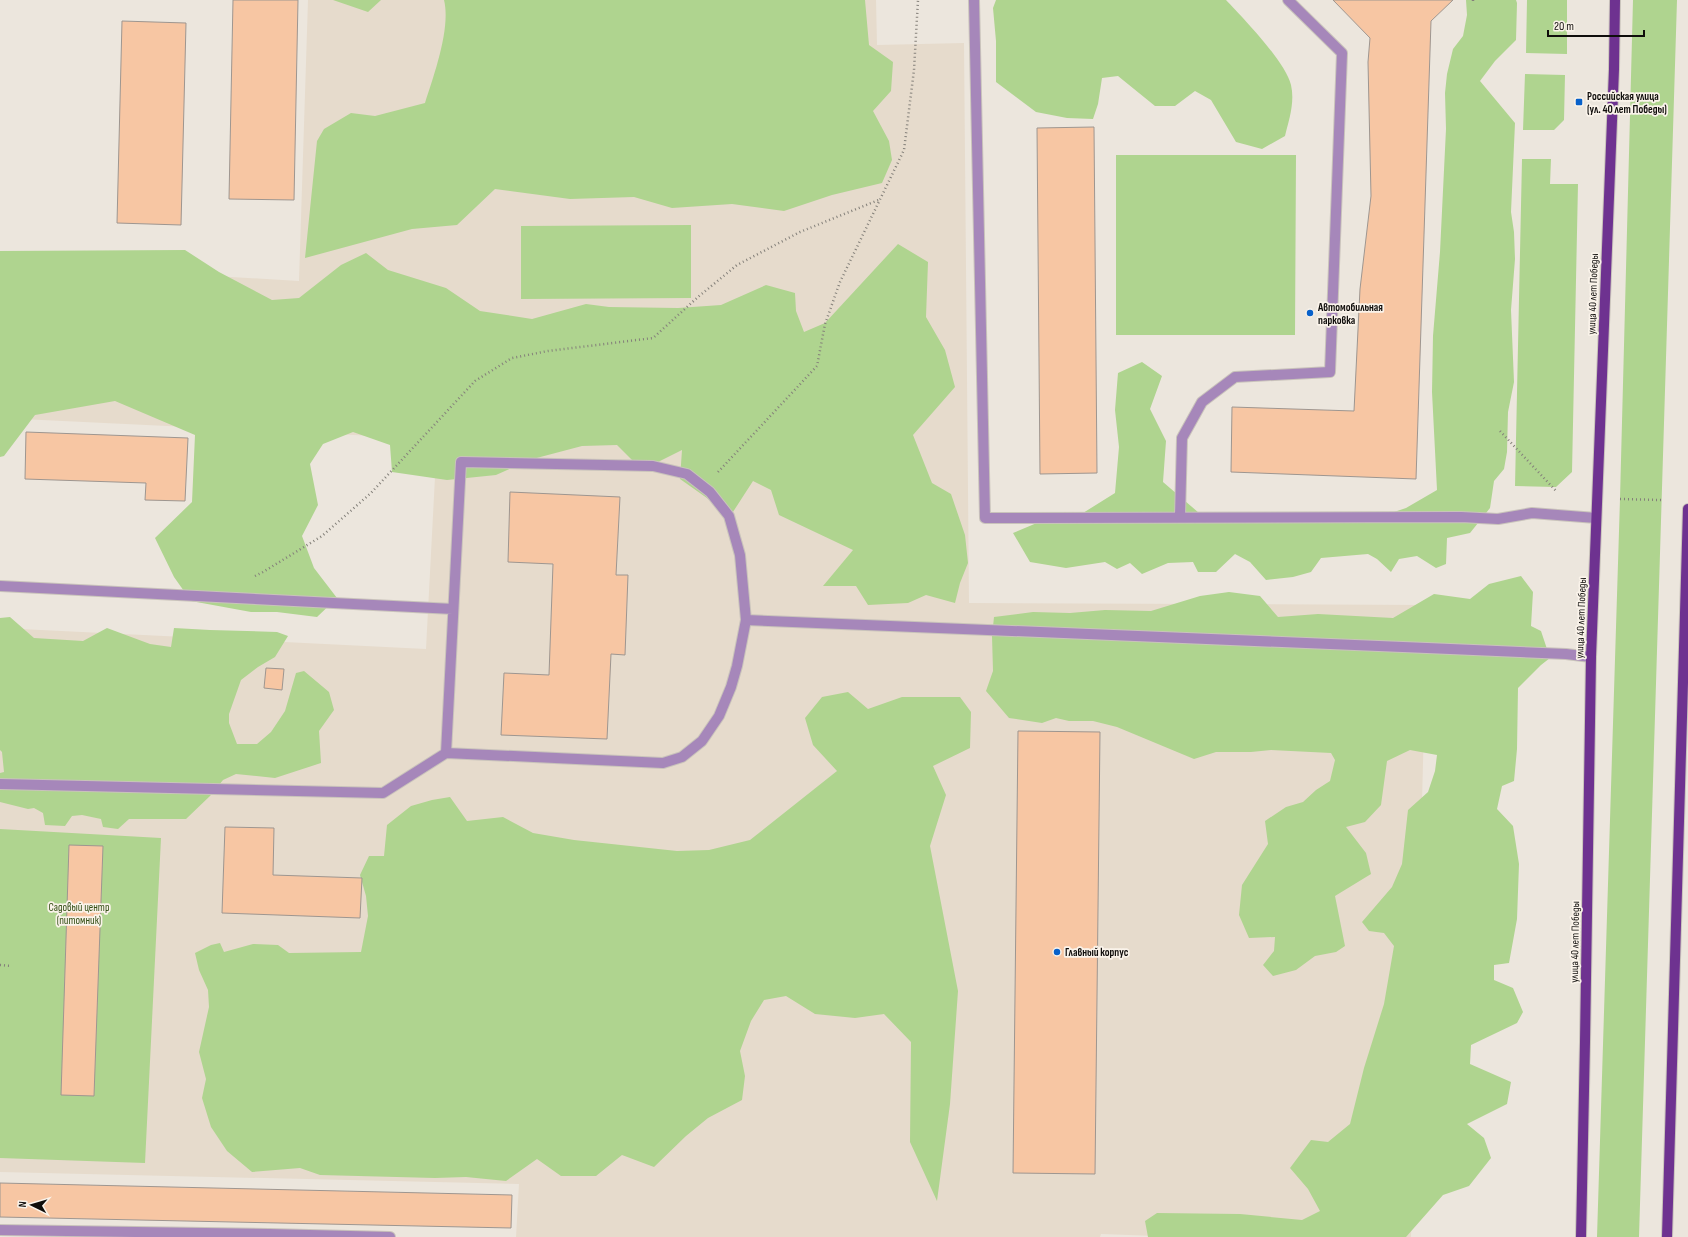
<svg xmlns="http://www.w3.org/2000/svg" width="1688" height="1237" font-family="'Sofia Sans Condensed',sans-serif">
<rect width="100%" height="100%" fill="#ece6dd"/>
<path fill="#e6dbcc" d="M308 0H876L877 45 964 43 969 603 1427 605 1411 1237H1184L1101 1234 1100 1237H516L519 1184 0 1172V628L426 649 437 439 0 418V263L299 281Z"/>
<path fill="#afd48f" d="M333 0H381L368 12Z
M444 0H865L869 45 893 62 891 91 873 111 889 141 892 160 882 183 832 195 784 211 732 204 672 208 634 197 570 199 495 189 457 225 412 229 305 258 317 141 324 129 351 113 375 116 425 103C434 75 451 28 444 0Z
M996 0H1226C1243 18 1285 61 1291 85 1295 102 1289 120 1285 136L1262 149 1236 142 1211 100 1195 91 1175 106H1155L1118 76 1102 78 1098 104 1093 119 1067 118 1036 112 996 82V41L993 8Z
M1466 0H1516L1517 3 1516 40 1495 61 1480 81 1515 123 1511 212 1514 232 1515 259 1511 310 1514 382 1508 412 1507 452 1504 469 1494 481 1490 508 1470 533 1447 538 1446 564 1436 568 1417 556 1399 559 1391 572 1377 559 1368 554 1321 558 1311 572 1293 577 1266 580 1250 562 1235 554 1216 572H1198L1193 562 1168 563 1142 574 1130 563 1117 569 1105 562 1066 568 1030 562 1013 533 1051 517 1083 513 1115 493 1119 447 1115 410 1118 373 1142 362 1162 376 1150 409 1166 441 1163 482 1199 513 1361 523 1406 508 1437 490 1432 392 1433 336 1440 252 1446 129 1445 93 1447 74 1453 49 1463 36 1467 15Z
M1527 0H1567V54L1526 53Z
M1633 0H1677L1639 1237H1597L1620 499Z
M1525 74 1565 75 1564 120 1554 130H1523Z
M1116 155H1296L1295 335H1116Z
M1522 159H1551L1550 184H1578L1572 472 1556 487 1515 486Z
M691 225V298L521 299V226Z
M898 244 928 262 926 317 945 350 955 387 913 435 932 483 951 494 965 535 968 563 960 583 955 603 926 595 908 603 868 605 856 586H823L853 550 779 515 771 490 753 481 731 515 680 479 682 450 642 470 617 445 582 446 529 460 496 475 447 480 392 472 390 445 353 432 323 444 310 464 318 505 302 536 314 568 337 598 317 617 277 612H251L191 601 174 577 155 538 192 502 195 435 115 401 35 415 4 456 0 457V251L185 250 219 272 272 300 299 298 341 265 366 253 388 270 446 288 480 311 532 319 586 304 609 307 678 308 721 305 766 285 795 293 796 311 804 332 825 323Z
M1521 576 1533 592 1531 626 1541 631 1550 658 1541 665 1518 688 1517 749 1514 781 1502 786 1497 809 1513 826 1519 864 1517 919 1509 963 1494 965V980L1513 988 1523 1012 1517 1023 1471 1045 1470 1064 1511 1082 1507 1104 1467 1124 1484 1138 1491 1158 1469 1186 1443 1195 1406 1237H1148L1145 1221 1157 1213 1240 1214 1302 1220 1320 1211 1308 1189 1290 1168 1311 1140 1328 1142 1350 1124 1364 1068 1384 1004 1394 946 1384 933 1369 931 1362 922 1392 887 1402 864 1408 810 1428 792 1435 771 1437 755 1410 750 1387 761 1381 805 1365 822 1346 827 1366 853 1371 874 1335 896 1345 946 1336 952 1315 956 1296 970 1273 976 1263 965 1274 951 1275 937 1249 938 1239 915 1242 885 1268 844 1265 821 1286 807 1303 802 1316 790 1330 781 1335 760 1331 753 1271 750 1251 752H1216L1194 759 1117 727 1093 721H1069L1056 718 1042 723 1009 718 986 691 993 671 992 636 994 617 1033 612 1070 613 1105 610 1151 611 1200 596 1229 592 1260 596 1278 617 1318 614 1393 618 1434 594 1470 599 1489 584Z
M10 617 34 638 83 641 107 628 150 644 171 647 174 628 210 630 277 632 288 636 275 657 258 667 241 680 229 714V723L237 744H257L271 732 285 711 296 673 304 671 329 692 334 710 319 731 321 763 275 778 236 774 223 780 210 796 186 819H129L118 829 103 827 101 819 82 815 72 816 65 826 45 825 43 813 34 808 28 809 0 802V773L4 772 2 752 0 750V618Z
M848 692 868 709 902 697H960L971 712 970 748 933 766 946 795 930 846 958 991 950 1104 937 1201 910 1142 911 1042 884 1014 855 1018 815 1014 786 996 764 1000 751 1021 740 1051 745 1076 742 1100 708 1118 686 1136 654 1167 622 1155 596 1176H561L537 1159 506 1181 466 1177 435 1178 320 1175 300 1168 252 1172 227 1151 211 1127 202 1098 206 1079 199 1052 209 1007 208 990 199 970 195 953 211 945 220 943 224 952 253 944 278 945 289 953 361 952 368 916 366 896 360 875 369 856H384L387 825 411 806 432 800 450 797 467 821 503 817 533 833 574 840 677 851 709 850 750 840 837 771 813 745 805 718 822 697Z
M0 829 161 838 145 1163 0 1158Z"/>
<path fill="#f7c6a3" stroke="#9e9690" d="M233 0H298L294 200 229 199Z
M1333 0H1453L1431 21 1416 479 1231 472 1232 407 1354 411 1360 289 1371 196 1368 62 1370 38Z
M122 21 186 23 181 225 117 223Z
M1094 127 1097 473 1040 474 1037 128Z
M26 432 188 438 185 501 145 500 146 483 25 479Z
M510 492 620 497 616 575H628L625 655 611 654 607 739 501 735 504 673 549 675 553 564 508 562Z
M266 668 284 669 282 690 264 688Z
M1018 731 1100 732 1095 1174 1013 1173Z
M225 827 274 828 273 875 362 878 360 918 222 913Z
M69 845 103 846 94 1096 61 1095Z
M0 1183 512 1195 511 1228 0 1217Z"/>
<g fill="none" stroke-linecap="round" stroke-linejoin="round">
<g stroke="#c9c3bb" stroke-width="12">
<path id="minor" d="M974 0 985 518 1461 517 1498 519 1532 513 1596 518
M461 462 653 466 687 474 710 492 729 516 740 555 746 620 737 666 731 687 719 716 702 741 682 757 663 763 446 753Z
M1180 517 1182 438 1202 402 1235 377 1330 372 1342 53 1288 0
M0 586 453 609
M746 620 1427 648 1566 654 1591 657
M0 784 383 793 446 753
M0 1230 269 1234 270 1237
M269 1234 390 1237"/>
</g>
<g stroke="#c9c3bb" stroke-width="12">
<path id="major" d="M1581 1237 1585 1042 1591 657 1614 69 1615 0
M1667 1237 1688 509"/>
</g>
<path stroke="#84807a" stroke-width="2.5" stroke-dasharray="1 3" stroke-linecap="butt" d="M1473 0V2
M1500 431 1557 492
M718 472 817 366 825 324 840 282 904 150 914 70 918 0
M1620 499 1661 500
M255 576 263 572 322 536 371 493 475 381 512 358 548 351 653 338 698 297 737 265 800 232 881 199
M0 965 11 966"/>
<use href="#minor" stroke="#a687ba" stroke-width="10"/>
<use href="#major" stroke="#6e3290" stroke-width="10"/>
</g>
<g fill="#0861ca" stroke="#faf3ea" stroke-width="1.5">
<rect x="1575" y="98" width="8" height="8" rx="2"/>
<circle cx="1310" cy="313" r="4"/>
<circle cx="1057" cy="952" r="4"/>
</g>
<g text-anchor="middle" dominant-baseline="central" stroke-width="3.5" stroke-linejoin="round" paint-order="stroke">
<g font-size="11" font-weight="bold" fill="#0f0d0b" stroke="#faf3ea" text-anchor="start">
<text x="1587" y="96">Российская улица<tspan x="1587" dy="13">(ул. 40 лет Победы)</tspan></text>
<text x="1318" y="307">Автомобильная<tspan x="1318" dy="13">парковка</tspan></text>
<text x="1065" y="952">Главный корпус</text>
</g>
<g font-size="11" fill="#0f0d0b" stroke="#faf3ea">
<text transform="translate(1593 294) rotate(-88)">улица 40 лет Победы</text>
<text transform="translate(1581 618) rotate(-88)">улица 40 лет Победы</text>
<text transform="translate(1575 942) rotate(-89)">улица 40 лет Победы</text>
</g>
<g font-size="11" fill="#314d13" stroke="#faf3ea">
<text x="79" y="907">Садовый центр<tspan x="79" dy="13">(питомник)</tspan></text>
</g>
</g>
<g transform="translate(32 1205) rotate(275)" stroke="#faf3ea" stroke-width="3" paint-order="stroke">
<path d="M0-3L7 15L0 10L-7 15Z" fill="#0f0d0b"/>
<text y="-6" font-size="11" font-weight="bold" text-anchor="middle" fill="#0f0d0b">N</text>
</g>
<path d="M1548 30v6h96v-6" fill="none" stroke="#0f0d0b" stroke-width="2"/>
<text x="1554" y="30" font-size="12" fill="#0f0d0b" stroke="#faf3ea" stroke-width="3" paint-order="stroke">20 m</text>
</svg>
